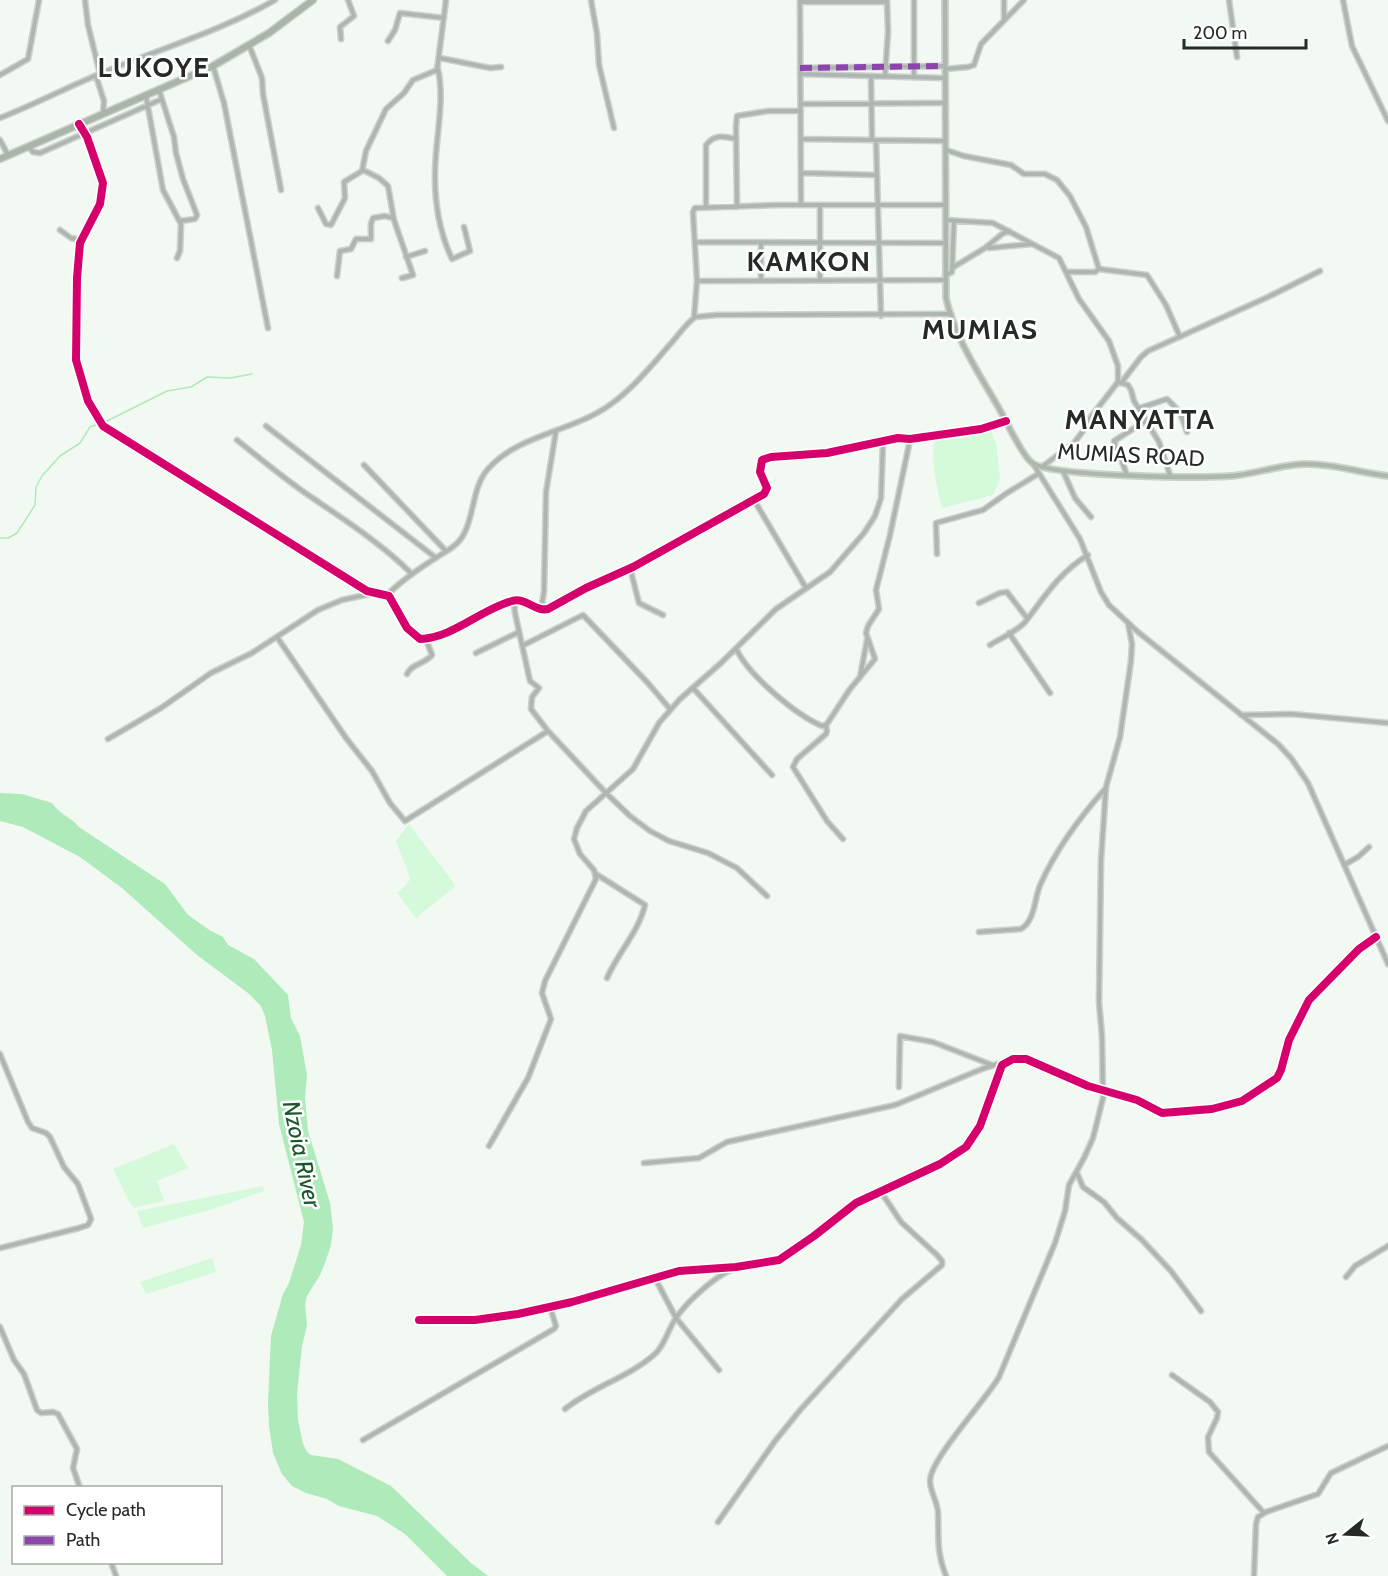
<svg xmlns="http://www.w3.org/2000/svg" width="1388" height="1576" font-family="Cabin,sans-serif">
<rect width="100%" height="100%" fill="#f2f8f2"/>
<path fill="#d5fadb" d="M989 426 996 443 1000 480 993 495 942 508C936 484 929 456 937 432Z
M409 824 456 886 416 918 397 893 408 883 410 878 396 841Z
M174 1144 188 1168 157 1181 164 1201 134 1208 129 1202 113 1169Z
M263 1186 264 1191 210 1210 143 1228 137 1211Z
M212 1258 216 1272 146 1294 140 1282Z"/>
<path fill="#afeabb" d="M0 793 22 794 52 803C59 814 71 817 79 827L165 884 188 915 211 931 223 937 228 945 254 959 288 995 291 1018 300 1036 307 1075 305 1098 308 1131 330 1203 333 1229 331 1245 325 1263 320 1275 307 1296 305 1304 307 1325 302 1346 297 1395 298 1420 303 1444 307 1452 311 1455 338 1459 391 1486 471 1563 488 1576H447L405 1534 377 1516 339 1506 327 1499 306 1493 292 1486 282 1474 273 1453 269 1426 268 1402 271 1336 283 1294 289 1283 301 1245 304 1222 279 1124 272 1050 265 1016 261 1006 248 993 197 955 122 888 80 857 23 827 0 821Z"/>
<g fill="none" stroke-linecap="round" stroke-linejoin="round">
<path stroke="#afeabb" stroke-width="1.5" d="M105 422 167 391 191 387 207 377 230 378 252 374
M0 538H8L17 533 35 505 36 487 42 476 60 456 80 443 90 427 99 424"/>
<g stroke="#ced2ce" stroke-width="7">
<path id="street" d="M85 0 88 25 100 74
M591 0 597 34 599 65 614 128
M800 0 801 205
M914 0V77
M1004 0V20
M1229 0 1237 57
M1343 0 1352 46 1388 121
M800 2H887
M341 39 340 27 354 16 348 0
M388 41 395 30 400 13 444 18
M249 45 262 78 263 94 281 190
M440 58 490 68 501 67
M213 66 224 103 268 328
M800 68 944 66
M438 69C444 97 438 126 436 154 433 189 437 227 452 259L470 251 464 227
M945 69 968 67 974 65 981 44 1024 0
M800 74 944 78
M0 75 28 59 39 0
M96 76 104 101 103 113
M871 76 872 140
M885 76 888 32 887 1
M159 90 174 137 176 153 183 179 197 215 195 219 180 221
M146 96 163 190 181 224 180 251 177 258
M801 104 944 103
M0 118C33 105 64 89 97 75 156 50 219 32 275 0
M79 124 87 137 103 183 100 204 80 243 77 278 76 360 88 401 103 426 367 591 389 596 407 628 420 639C453 638 481 609 512 601 526 597 535 612 548 609L586 588 633 567 764 494 767 488 760 472 762 460 771 457 827 453 898 438 910 439 981 429 1006 421
M802 139 945 141
M0 140 8 155
M876 140 881 316
M29 147 33 152 40 153 162 99
M946 150 964 156 1011 165 1024 174H1045L1057 180 1070 196 1086 227 1099 269 1095 272H1066
M363 170 379 178 388 186 394 220 413 275 402 278
M801 173 877 175
M706 207V145C715 134 723 136 736 139
M737 207 736 127 737 116 768 111H801
M318 208 326 224 331 225 345 198 344 182 362 171 366 151 386 109 404 93 413 80 437 70 446 0
M946 220 993 223 1059 258 1079 299 1109 341 1118 366V382
M60 230 71 238 80 240
M695 242 945 243
M761 244V279
M989 248 1032 244
M406 257 425 251
M952 268 985 248 1002 234 1009 231
M1099 269 1147 275 1166 305 1180 337
M946 275 952 272 954 221
M337 276 340 251 351 249 356 239H371V224L373 218 385 216 393 218
M820 279V205
M697 281 945 280
M694 318 697 281 693 212 695 208 777 205H945
M1121 383 1141 357 1148 351 1268 297 1320 271
M1140 408 1167 399 1180 412 1187 432
M266 426 436 558
M237 440C262 460 287 481 314 499 348 522 383 545 412 574
M1032 462 1080 539 1101 592 1109 605 1138 632 1278 744 1291 758 1308 783 1388 964
M364 465 446 551
M1043 466 1074 443 1083 431 1090 418 1118 382 1128 385 1131 390 1134 401 1159 442 1170 475
M1063 471 1075 498 1091 517
M1127 475 1114 441 1147 420
M754 500 806 588
M937 554 936 523 983 510 1007 493 1038 474
M630 568 639 603 663 615
M387 595C401 581 417 570 434 559 443 553 453 549 460 540 475 520 471 488 488 469 515 438 563 432 597 413 627 397 651 366 673 341 680 333 686 324 695 317L717 315 951 314
M514 600 515 613 530 681 539 688 532 697 531 709 548 731 606 793 630 816 650 831 669 841 708 853 737 868 767 896
M979 603 1000 593 1007 592 1027 618
M541 609 544 592 546 492 556 431
M1009 633 1050 693
M277 637 346 738 372 771 390 803 405 821 548 731
M990 645C1001 638 1018 631 1026 621 1045 596 1060 572 1088 555
M522 646 583 615 647 682 670 709
M736 648C747 674 796 715 822 726L827 724 850 689 875 659 866 633 868 626 879 609 876 590 890 535 910 440
M476 653 519 632
M407 674C411 664 425 664 432 655L426 639
M860 677 867 640
M693 688 772 775
M1241 715 1291 714 1388 723
M826 725 827 731 826 734 797 759 793 767 827 821 843 839
M108 739 161 708 211 673 252 653 318 610 342 600 370 594
M1344 865 1358 857 1369 847
M596 874 645 905C639 931 618 953 607 978
M979 932 1021 929C1036 920 1034 897 1041 883 1057 848 1080 817 1105 789
M0 1054 28 1122 32 1128 46 1133 50 1137 64 1167 78 1184 91 1219 88 1225 79 1228 0 1248
M899 1087 900 1036 933 1042 992 1065
M489 1146 528 1078 551 1019 542 993 545 981 596 879 594 870 580 854 574 839 577 828 586 811 633 769 659 723 680 699 721 663 776 609 830 572 864 533 875 516 881 498 883 442
M644 1163 699 1158 727 1142 895 1105 982 1069 1004 1062
M1077 1173 1083 1187 1104 1202 1117 1218 1142 1240 1171 1271 1201 1311
M1346 1277 1355 1266 1388 1246
M655 1278 676 1318 719 1370
M419 1320H475L518 1314 572 1302 679 1271 736 1267 779 1260 814 1236 856 1203 940 1164 966 1147 980 1126 1002 1065 1013 1059H1026L1088 1086 1137 1100 1162 1113 1212 1109 1242 1101 1277 1078 1281 1070 1289 1040 1309 1000 1359 949 1376 937
M0 1327 14 1360 24 1374 37 1410 41 1413 53 1412 58 1414 77 1449 73 1468 80 1488
M1172 1375 1210 1402 1218 1412 1217 1418 1208 1437 1209 1452 1264 1513
M565 1409C592 1387 630 1377 656 1353 664 1345 668 1331 674 1321 685 1303 714 1277 733 1269
M363 1440 554 1329 556 1326 550 1307
M718 1522 775 1441 801 1409 902 1299 942 1265V1261L937 1255 901 1222 881 1192
M111 1562 116 1576
M946 1576C936 1550 939 1538 938 1512 937 1501 930 1491 930 1481 930 1459 986 1400 999 1377L1055 1243 1065 1211 1069 1185 1084 1158 1093 1138 1103 1098 1102 1036 1099 1002 1101 860 1106 787 1120 737 1131 661 1132 644 1128 623
M1254 1576 1256 1524 1258 1517 1266 1512 1318 1494 1331 1473 1388 1446"/>
</g>
<g stroke="#ced2ce" stroke-width="8">
<path id="secondary" d="M945 0 946 298C955 339 981 376 1001 412 1008 425 1022 455 1032 463 1053 477 1200 478 1231 476 1257 474 1281 464 1307 464 1335 464 1361 473 1388 476"/>
</g>
<g stroke="#ced2ce" stroke-width="9">
<path id="highway" d="M0 159 213 66 269 33 313 0"/>
</g>
<use href="#street" stroke="#aeb7af" stroke-width="4"/>
<use href="#secondary" stroke="#acb7ad" stroke-width="4.5"/>
<use href="#highway" stroke="#a9b4ab" stroke-width="6"/>
<path stroke="#8e44ad" stroke-width="6" stroke-dasharray="12 6" stroke-linecap="butt" d="M800 68 944 66"/>
<g stroke="#fff" stroke-width="11">
<path id="cycleway" d="M79 124 87 137 103 183 100 204 80 243 77 278 76 360 88 401 103 426 367 591 389 596 407 628 420 639C453 638 481 609 512 601 526 597 535 612 548 609L586 588 633 567 764 494 767 488 760 472 762 460 771 457 827 453 898 438 910 439 981 429 1006 421
M419 1320H475L518 1314 572 1302 679 1271 736 1267 779 1260 814 1236 856 1203 940 1164 966 1147 980 1126 1002 1065 1013 1059H1026L1088 1086 1137 1100 1162 1113 1212 1109 1242 1101 1277 1078 1281 1070 1289 1040 1309 1000 1359 949 1376 937"/>
</g>
<use href="#cycleway" stroke="#d6006c" stroke-width="8"/>
</g>
<g text-anchor="middle" dominant-baseline="central" stroke-width="5" stroke-linejoin="round" paint-order="stroke">
<g font-size="22" fill="#252a26" stroke="#fff">
<text transform="translate(1131 455) rotate(3)">MUMIAS ROAD</text>
</g>
<g font-size="24" font-style="italic" fill="#1b552c" stroke="#fff">
<text transform="translate(302 1154) rotate(78)">Nzoia River</text>
</g>
<g font-size="28" font-weight="bold" letter-spacing="1.5" fill="#252a26" stroke="#fff">
<text x="154" y="67">LUKOYE</text>
<text x="809" y="261">KAMKON</text>
<text x="980" y="329">MUMIAS</text>
<text x="1140" y="419">MANYATTA</text>
</g>
</g>
<rect x="12" y="1486" width="210" height="78" fill="#ffffff" stroke="#a8aaa8" stroke-width="1.5"/>
<rect x="24" y="1506" width="30" height="9" fill="#d6006c" stroke="#a8aaa8" stroke-width="1.5"/>
<text x="66" y="1516" font-size="18" fill="#252a26">Cycle path</text>
<rect x="24" y="1536" width="30" height="9" fill="#8e44ad" stroke="#a8aaa8" stroke-width="1.5"/>
<text x="66" y="1546" font-size="18" fill="#252a26">Path</text>
<g transform="translate(1346 1534) rotate(252)" stroke="#ffffff" stroke-width="4.5" paint-order="stroke">
<path d="M0-4.5L10 22L0 15L-10 22Z" fill="#252a26"/>
<text y="-9" font-size="16" font-weight="bold" text-anchor="middle" fill="#252a26">N</text>
</g>
<path d="M1184 39v9h122v-9" fill="none" stroke="#252a26" stroke-width="3"/>
<text x="1193" y="39" font-size="18" fill="#252a26" stroke="#ffffff" stroke-width="4.5" paint-order="stroke">200 m</text>
</svg>
